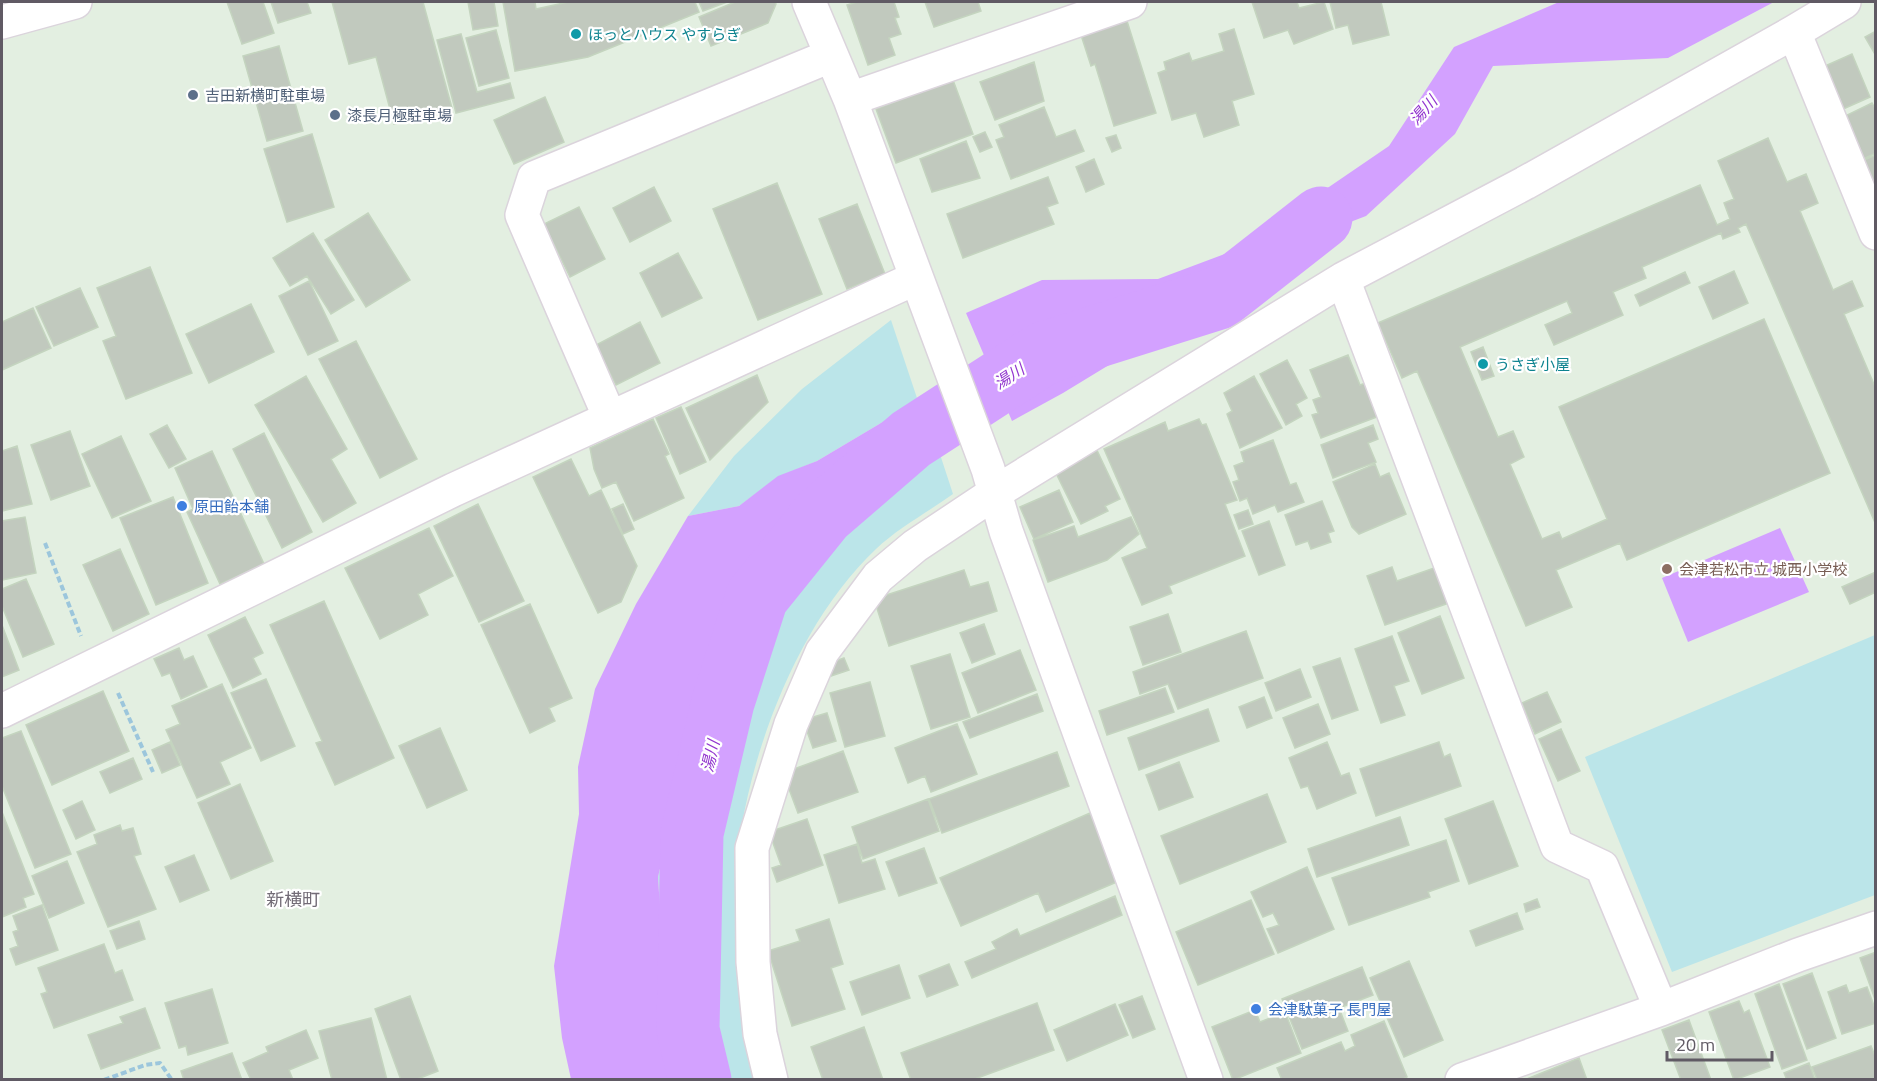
<svg xmlns="http://www.w3.org/2000/svg" width="1877" height="1081" font-family="'Titillium Web','Noto Sans JP',sans-serif">
<rect width="100%" height="100%" fill="#e3efe1"/>
<path fill="#bbe5e9" d="M891 320 918 401 817 461 778 477 739 506 688 516 734 456 802 389Z
M935 439 953 494C928 512 898 528 876 549 793 627 740 774 735 886 735 901 738 916 739 931 743 981 752 1030 760 1079H673L668 1035 658 877 675 806 705 704 740 606 782 546Z
M1875 635V895L1672 972 1585 757Z"/>
<path fill="#d3a1ff" d="M1559 2H1774L1668 58 1493 66 1455 134 1366 216 1332 229 1252 272 1150 340 1063 393 1012 421 966 313 1042 280 1158 279 1238 249 1389 146 1454 47Z
M918 401 935 439 782 546 740 606 705 704 675 806 658 877 668 1035 673 1079H571L562 1038 554 966 579 814 578 767 595 689 636 604 688 516 739 506 778 476 817 461Z
M1780 528 1809 592 1688 642 1662 578Z"/>
<g fill="none" stroke-linecap="round" stroke-linejoin="round">
<path stroke="#d3a1ff" stroke-width="63" d="M700 1080 688 1030 692 833 723 702 757 597 823 515 911 439 1044 353 1219 298 1321 218"/>
</g>
<path fill="#c1c9be" stroke="#c4d4bf" stroke-width="1.5" d="M227 2H263L274 33 242 44Z
M271 2H307L311 13 278 23Z
M332 2H423L452 108 394 124 376 57 349 64Z
M468 2H494L498 26 473 30Z
M503 2H535L536 9 568 2H695L699 12 588 57 515 71Z
M699 2H727L703 11Z
M735 2H775L776 4 768 23 711 46 699 17Z
M857 2H894L899 17 895 18 901 34 889 38 895 55 868 65 847 5Z
M925 2H978L981 11 934 27Z
M1252 2H1297L1299 8 1324 2 1333 29 1294 44 1288 30 1264 38Z
M1330 2H1381L1389 35 1353 44 1348 25 1336 28Z
M1127 21 1156 113 1114 126 1095 64 1091 66 1081 35Z
M1234 29 1254 94 1232 101 1239 125 1204 137 1196 113 1172 120 1158 73 1166 70 1164 62 1189 53 1192 61 1224 51 1219 34Z
M496 30 509 78 479 86 466 38Z
M1876 31V56L1865 37Z
M461 34 477 92 510 83 514 98 456 113 437 40Z
M279 46 303 131 267 141 243 56Z
M1852 54 1870 97 1841 110 1823 67Z
M1034 62 1044 101 995 120 980 82Z
M953 80 973 134 896 163 876 109Z
M545 97 564 142 514 164 494 120Z
M1872 103 1876 110V153L1859 161 1841 118Z
M1044 107 1056 137 1075 130 1084 151 1011 179 996 140 1004 137 999 125Z
M985 132 992 147 980 152 973 137Z
M312 134 334 207 287 222 264 149Z
M1116 135 1121 148 1112 152 1106 138Z
M1768 138 1787 182 1806 174 1818 203 1800 211 1833 290 1852 281 1863 306 1844 314 1876 389V525L1746 224 1738 228 1740 232 1723 239 1721 233 1642 267 1646 278 1613 292 1623 315 1554 345 1545 325 1572 313 1567 301 1460 347 1498 437 1513 431 1524 457 1510 464 1542 539 1559 532 1562 539 1607 519 1559 407 1764 319 1830 473 1627 560 1620 543 1556 570 1572 607 1526 626 1417 371 1402 378 1378 323 1700 185 1717 225 1730 219 1724 203 1734 199 1718 161Z
M966 141 980 178 932 192 920 159Z
M1876 155V201L1859 162Z
M1094 159 1104 184 1086 192 1076 167Z
M1048 177 1058 203 1047 207 1054 224 963 258 947 214Z
M777 183 822 294 758 320 713 209Z
M654 187 671 221 630 242 613 208Z
M857 204 885 274 847 289 819 219Z
M579 207 605 259 570 277 544 224Z
M368 213 410 280 366 307 325 240Z
M313 233 354 300 331 314 307 276 290 286 273 258Z
M678 253 702 298 662 317 640 273Z
M150 267 192 373 126 399 103 341 116 336 97 288Z
M1734 271 1748 303 1713 319 1699 287Z
M1685 272 1690 283 1640 306 1635 295Z
M309 281 338 341 308 355 279 296Z
M80 288 98 327 54 346 36 307Z
M251 304 274 352 209 383 186 334Z
M33 308 51 348 2 370V322Z
M640 322 660 363 616 385 596 345Z
M356 341 417 459 380 478 319 359Z
M1483 347 1494 376 1482 380 1471 352Z
M1348 355 1360 385 1369 382 1382 415 1321 438 1312 415 1318 413 1313 400 1321 397 1310 370Z
M1287 360 1307 398 1296 404 1302 416 1286 425 1260 374Z
M757 375 768 402 710 460 686 408Z
M306 376 347 449 331 459 356 503 323 522 255 405Z
M1254 376 1282 428 1240 448 1227 414 1232 411 1224 393Z
M681 407 706 462 680 474 656 418Z
M653 419 669 454 665 456 684 498 634 521 616 482 602 488 594 469 590 448Z
M1199 419 1202 425 1206 424 1237 500 1225 504 1245 556 1169 586 1172 593 1142 605 1122 558 1147 548 1104 449 1165 422 1168 431Z
M167 425 186 459 169 468 150 434Z
M1373 425 1378 439 1368 443 1376 462 1333 478 1321 445Z
M70 431 90 486 51 500 31 445Z
M264 433 312 532 282 548 233 449Z
M121 436 151 501 112 518 82 454Z
M1273 440 1290 485 1296 483 1304 502 1278 512 1275 505 1253 514 1247 498 1240 501 1233 482 1239 480 1234 466 1244 462 1241 452Z
M1094 444 1120 499 1105 506 1108 511 1081 524 1052 465Z
M17 446 32 504 2 511V451Z
M212 451 264 564 220 584 187 512 193 509 175 468Z
M571 459 589 496 601 490 637 566 621 602 598 613 533 477Z
M1375 464 1380 477 1389 473 1406 514 1359 534 1352 527 1333 482Z
M1059 490 1073 522 1034 539 1020 507Z
M173 497 208 583 156 605 120 518Z
M1322 501 1334 531 1328 533 1331 542 1311 549 1308 541 1296 545 1285 515Z
M478 504 524 601 479 622 434 526Z
M623 504 634 529 623 534 612 509Z
M1248 510 1253 524 1239 529 1234 515Z
M25 517 36 573 2 580V521Z
M1131 517 1139 534 1107 560 1048 582 1033 540 1074 526 1078 537Z
M1269 521 1285 565 1259 575 1242 531Z
M429 528 453 576 418 594 428 615 380 639 345 568Z
M120 549 149 614 113 631 83 565Z
M1440 566 1452 602 1385 625 1367 576 1392 567 1397 581Z
M964 570 970 587 988 582 997 611 889 646 874 599Z
M1876 572V592L1850 604 1842 587Z
M26 579 54 644 23 657 2 606V589Z
M324 601 394 758 335 785 316 743 322 741 270 625Z
M530 604 572 698 549 708 555 721 530 733 481 625Z
M1168 614 1181 652 1143 665 1130 627Z
M1440 616 1464 678 1422 694 1398 633Z
M245 617 263 653 253 658 261 674 233 688 208 635Z
M984 624 995 654 972 663 960 633Z
M2 625 19 670 2 677Z
M1246 631 1263 678 1178 709 1168 684 1140 694 1133 672Z
M1392 636 1409 681 1394 686 1405 715 1381 723 1355 649Z
M179 648 184 660 193 656 207 687 181 699 170 673 162 676 154 659Z
M1020 650 1036 690 978 713 962 673Z
M950 654 970 717 931 729 911 666Z
M844 658 849 670 828 677 824 665Z
M1340 658 1358 710 1332 719 1313 667Z
M1300 669 1311 697 1276 711 1265 683Z
M266 679 295 746 261 761 231 693Z
M870 682 885 736 845 747 830 693Z
M222 684 251 748 220 762 230 784 197 798 166 730 180 724 172 706Z
M1165 688 1174 712 1107 735 1099 711Z
M103 691 129 751 52 785 26 725Z
M1547 692 1561 722 1535 734 1522 703Z
M1037 694 1043 711 970 738 963 722Z
M1264 697 1272 718 1247 728 1239 707Z
M1318 704 1330 734 1295 748 1283 718Z
M1208 709 1219 741 1139 770 1128 738Z
M827 713 836 741 813 748 803 720Z
M957 724 977 774 931 792 925 776 908 783 895 748Z
M440 728 467 790 427 808 399 746Z
M1561 729 1580 771 1558 781 1539 739Z
M21 731 71 854 35 868 2 786V738Z
M170 742 180 765 162 773 152 750Z
M1327 742 1341 776 1349 773 1356 793 1317 809 1308 786 1301 788 1289 758Z
M1439 742 1444 757 1450 754 1461 786 1376 816 1360 769Z
M843 751 858 792 798 813 783 773Z
M1057 752 1069 786 942 833 929 799Z
M133 758 142 779 110 793 100 772Z
M1179 762 1193 797 1159 810 1146 775Z
M240 784 273 861 231 879 198 803Z
M1267 794 1286 842 1180 884 1161 836Z
M928 799 939 831 863 859 852 827Z
M82 801 95 830 76 839 63 810Z
M1493 801 1518 866 1469 884 1445 819Z
M2 812 34 894 23 898 26 907 2 917Z
M1090 813 1119 881 1046 912 1038 893 961 926 940 878Z
M1400 817 1409 845 1317 877 1308 849Z
M807 819 823 865 777 882 772 868 781 865 769 832Z
M120 825 122 831 133 828 141 854 134 856 156 909 108 927 77 852 97 844 94 835Z
M1446 840 1459 881 1428 892 1430 897 1349 925 1332 878Z
M857 844 862 863 875 859 885 889 839 903 824 855Z
M924 848 937 883 899 896 886 862Z
M194 855 209 890 180 902 165 867Z
M67 861 84 903 49 918 32 876Z
M1307 867 1334 929 1278 953 1267 929 1279 925 1273 913 1263 917 1251 892Z
M1115 896 1122 915 972 978 965 962 996 949 992 942 1017 929 1020 936Z
M1537 899 1540 907 1526 912 1524 904Z
M1251 900 1274 954 1198 985 1176 932Z
M42 905 58 950 16 965 10 949 18 946 13 932 18 930 13 916Z
M1517 913 1523 929 1476 946 1470 931Z
M829 919 843 964 831 968 845 1009 792 1026 768 951 800 941 796 930Z
M139 921 145 939 117 949 110 931Z
M104 944 115 973 122 970 133 1000 54 1028 41 994 47 992 38 968Z
M1876 952V1002L1860 958Z
M1409 961 1443 1040 1404 1057 1370 978Z
M949 964 958 985 927 997 919 976Z
M899 965 910 998 862 1015 850 982Z
M1362 967 1373 995 1339 1008 1348 1031 1302 1049 1282 999Z
M1812 973 1836 1038 1807 1049 1783 984Z
M1779 984 1807 1060 1782 1069 1755 994Z
M1846 985 1849 993 1867 987 1876 1011V1023L1842 1034 1828 992Z
M212 989 228 1043 188 1055 186 1046 179 1048 165 1003Z
M410 996 438 1071 415 1080H401L375 1009Z
M1142 996 1155 1029 1133 1038 1119 1005Z
M1739 1001 1744 1013 1749 1010 1770 1067 1734 1080 1709 1012Z
M1037 1003 1054 1050 972 1080H911L901 1053Z
M1115 1004 1128 1035 1067 1061 1054 1030Z
M145 1008 160 1048 101 1069 88 1035 123 1023 120 1017Z
M1255 1010 1260 1022 1285 1012 1301 1053 1233 1080 1212 1027Z
M371 1018 387 1080H332L319 1031Z
M1689 1020 1711 1080H1681L1662 1030Z
M1384 1021 1407 1077 1401 1080H1282L1277 1068 1341 1042 1345 1051 1355 1046 1351 1035Z
M864 1027 883 1080H823L811 1047Z
M306 1030 318 1058 289 1070 293 1080H251L243 1063 268 1052 266 1047Z
M1871 1046 1876 1058V1080H1817L1812 1067Z
M232 1053 242 1080H184L181 1071Z
M1579 1058 1587 1080H1524Z
M1809 1063 1815 1080H1787L1784 1073Z"/>
<g fill="none" stroke-linecap="round" stroke-linejoin="round">
<g stroke="#dbd4dc" stroke-width="36">
<path id="minor" d="M809 2 850 99 988 469 1006 531 1206 1080
M2 22 75 2
M1794 32 1876 233
M850 99 1130 2
M1343 279 1557 846 1602 867 1661 1009
M610 418 522 215 534 178 818 61
M2 711 453 490 916 278
M771 1080 760 1034 753 962 752 848 791 724 822 652 878 577 915 546 996 492 1343 279 1525 183 1794 32 1844 2
M1462 1080 1661 1009 1798 955 1876 928"/>
</g>
<path stroke="#9cc6dc" stroke-width="4" stroke-dasharray="6 3" stroke-linecap="butt" d="M45 543 81 636
M118 693 153 772
M104 1080 145 1065 160 1063 172 1080"/>
<use href="#minor" stroke="#fff" stroke-width="33"/>
</g>
<g fill="#0f9aa8" stroke="#fff" stroke-width="2">
<circle cx="576" cy="34" r="6"/>
<circle cx="1483" cy="364" r="6"/>
</g>
<g fill="#5c6f8a" stroke="#fff" stroke-width="2">
<circle cx="193" cy="95" r="6"/>
<circle cx="335" cy="115" r="6"/>
</g>
<g fill="#3f7fe0" stroke="#fff" stroke-width="2">
<circle cx="182" cy="506" r="6"/>
<circle cx="1256" cy="1009" r="6"/>
</g>
<circle fill="#8d6e63" stroke="#fff" stroke-width="2" cx="1667" cy="569" r="6"/>
<g text-anchor="middle" dominant-baseline="central" stroke-width="4.5" stroke-linejoin="round" paint-order="stroke">
<g font-size="15" fill="#0d838f" stroke="#fff" text-anchor="start">
<text x="588" y="34">ほっとハウス やすらぎ</text>
<text x="1495" y="364">うさぎ小屋</text>
</g>
<g font-size="15" fill="#4e5e75" stroke="#fff" text-anchor="start">
<text x="205" y="95">吉田新横町駐車場</text>
<text x="347" y="115">漆長月極駐車場</text>
</g>
<g font-size="15" fill="#366cbe" stroke="#fff" text-anchor="start">
<text x="194" y="506">原田飴本舗</text>
<text x="1268" y="1009">会津駄菓子 長門屋</text>
</g>
<g font-size="15" fill="#785e54" stroke="#fff" text-anchor="start">
<text x="1679" y="569">会津若松市立 城西小学校</text>
</g>
<g font-size="16" font-style="italic" fill="#9337cf" stroke="#fff">
<text transform="translate(1423 110) rotate(-48)">湯川</text>
<text transform="translate(1009 376) rotate(-33)">湯川</text>
<text transform="translate(710 756) rotate(-77)">湯川</text>
</g>
<g font-size="18" fill="#726b76" stroke="#fff">
<text x="293" y="899">新横町</text>
</g>
</g>
<rect width="1877" height="1081" fill="none" stroke="#605a64" stroke-width="6"/>
<path d="M1667 1051v9h105v-9" fill="none" stroke="#605a64" stroke-width="3"/>
<text x="1676" y="1051" font-size="18" fill="#605a64" stroke="#ffffff" stroke-width="4.5" paint-order="stroke">20 m</text>
</svg>
